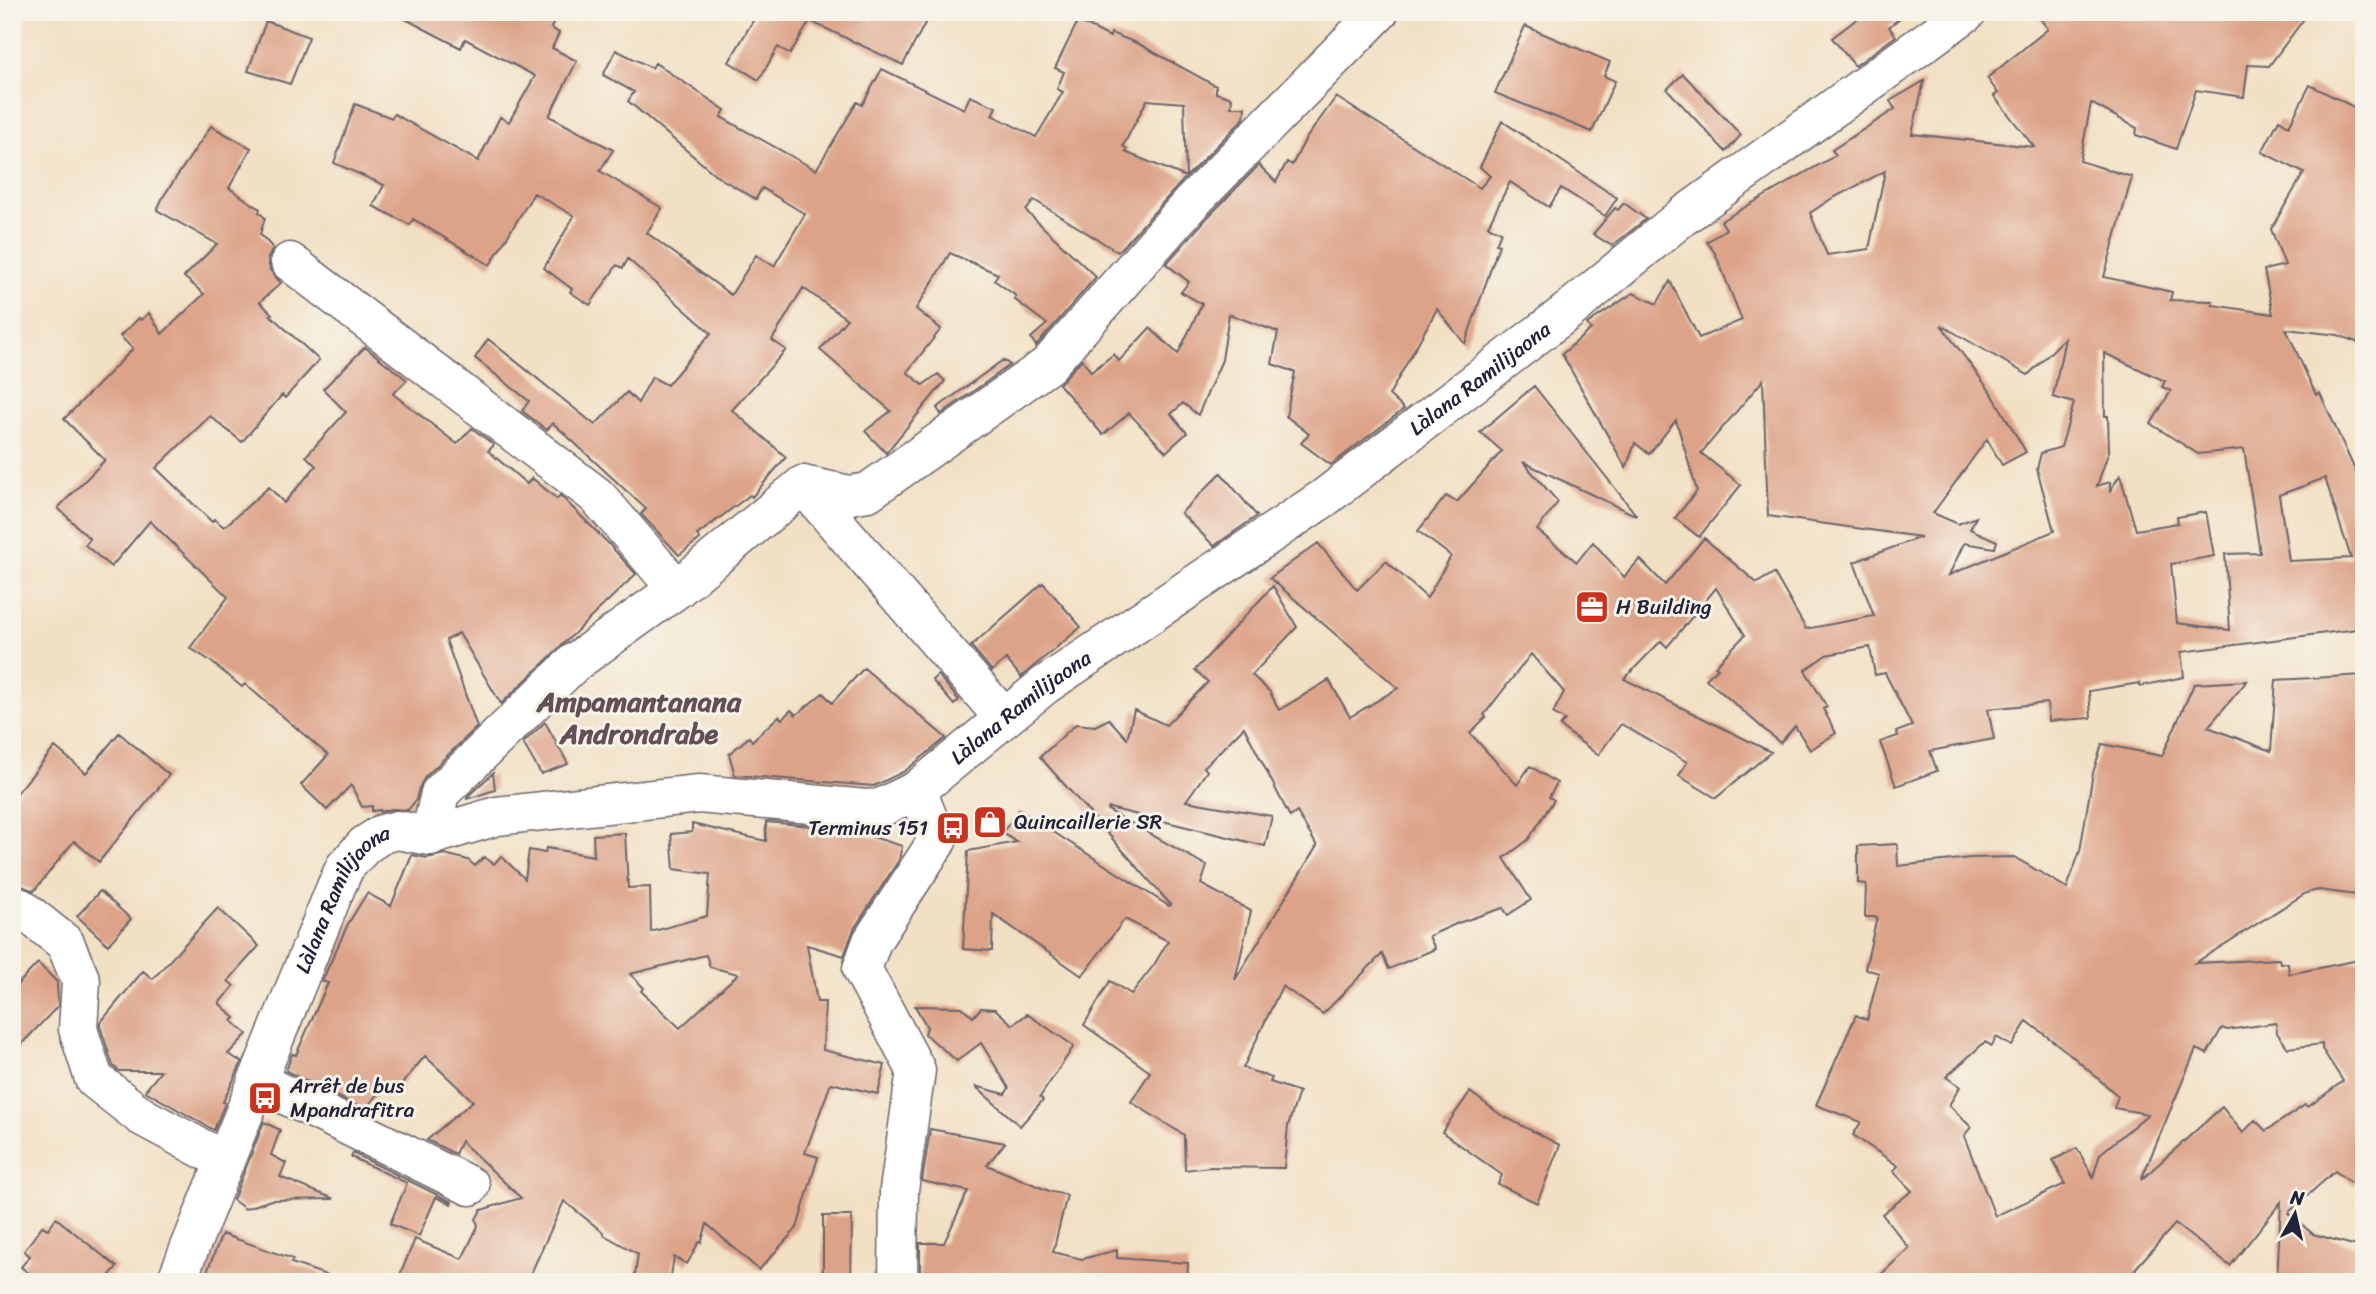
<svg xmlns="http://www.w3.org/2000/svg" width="2376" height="1294" font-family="Sriracha,sans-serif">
<rect width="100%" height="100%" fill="#f7f3e8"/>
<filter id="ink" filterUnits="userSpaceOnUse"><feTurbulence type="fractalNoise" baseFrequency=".0143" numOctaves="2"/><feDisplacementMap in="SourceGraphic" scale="14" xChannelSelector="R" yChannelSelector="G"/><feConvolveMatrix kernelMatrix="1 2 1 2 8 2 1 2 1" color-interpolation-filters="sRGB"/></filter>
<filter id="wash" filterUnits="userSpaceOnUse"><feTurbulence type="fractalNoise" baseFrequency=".00686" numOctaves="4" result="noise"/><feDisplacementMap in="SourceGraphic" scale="28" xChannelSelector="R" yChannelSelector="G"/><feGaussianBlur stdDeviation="1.57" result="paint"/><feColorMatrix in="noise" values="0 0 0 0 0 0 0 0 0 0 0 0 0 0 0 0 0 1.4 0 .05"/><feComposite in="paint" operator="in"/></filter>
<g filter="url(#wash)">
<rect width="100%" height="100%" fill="#f2e0c4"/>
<g id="blocks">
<path fill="#dda388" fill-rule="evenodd" d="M392 12H536L554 21 551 28 559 33 552 48 577 61 549 116 613 150 600 171 662 208 647 233 731 295 756 255 774 266 805 214 762 188 756 199 718 177 628 101 634 92 603 75 616 50 652 68 655 63 725 110 721 117 816 170 857 102 862 105 882 69 964 109 970 96 996 107 992 115 1036 137 1063 92 1057 89 1064 72 1055 68 1078 21 1110 37 1111 33 1139 44 1216 86V93L1232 98 1231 107H1245L1244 118 1186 177 1184 103 1147 100 1123 146 1127 149 1125 152 1186 177 1118 252 1034 200 1026 211 1096 277 1036 346 1031 338 1047 324 1014 299 1016 296 994 280 998 274 950 253 916 309 941 329 907 372 923 385 938 374 945 381 886 453 865 431 891 411 820 350 847 319 803 288 772 340 786 350 732 410 786 457 752 497 750 495 697 535 700 539 679 555 641 514 646 509 553 423 547 430 522 411 529 401 475 358 488 339 595 425 627 392 638 403 652 377 667 385 711 333 628 259 623 268 617 265 590 305 570 292 572 289 544 268 574 216 534 193 490 265 413 219 410 225 373 206 384 185 334 163 355 104 392 118 394 114 478 161 500 117 509 122 535 76 465 39 461 48Z
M758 12H854L872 21 876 12H931L903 65 810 21 790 54 778 47 759 80 729 62Z
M1866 12H1907L1889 27 1896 36 1855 66 1832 38Z
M2035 12H2309L2269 66 2248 65 2244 97 2196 90 2176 149 2136 135 2137 128 2091 103 2080 161 2132 177 2104 277 2172 292 2170 300 2212 301V305L2273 314 2264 270 2285 265 2271 229 2304 173 2262 152 2279 120 2289 126 2310 85 2364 112V345L2338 335 2286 329 2316 395 2320 393 2364 490V628L2181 652 2184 677 2140 686V683L2089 691 2091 718 2049 721 2047 703 1988 709 1994 739 1930 751 1937 771 1896 786 1880 742 1898 736 1896 732 1912 726 1885 673 1875 675 1870 647 1826 655 1805 670 1827 707 1823 709 1836 733 1810 750 1795 726 1780 743 1706 679 1718 668 1715 666 1745 635 1716 588 1667 647 1661 641 1624 679 1771 752 1716 798 1679 776 1687 762 1621 724 1598 755 1560 726 1565 720 1553 713 1564 692 1531 654 1484 715 1486 717 1470 733 1517 785 1530 766 1557 783 1549 797 1554 800 1528 840 1504 858 1531 900 1508 915 1503 908 1458 923 1429 936 1435 949 1389 969 1382 954 1323 1014 1282 986 1243 1068 1272 1078 1270 1082 1299 1092 1288 1126 1284 1168 1210 1167 1185 1170 1184 1135 1131 1102 1150 1072 1084 1025 1110 981 1131 994 1154 965 1168 941 1125 919 1082 976 993 914 992 951 963 949 968 851 1017 842 1002 833 1019 810 1169 906 1171 905 1040 757 1076 724 1095 726 1109 719 1127 739 1134 710 1166 725 1208 682 1195 670 1273 586 1297 627 1252 675 1270 692 1279 710 1329 680 1350 717 1398 688 1270 578 1318 543 1357 590 1386 561 1427 598 1451 556 1418 531 1446 496 1457 502 1502 451 1480 432 1534 386 1637 516 1523 462 1558 502 1537 530 1577 562 1593 542 1624 577 1640 559 1665 585 1704 538 1757 583 1774 573 1806 629 1874 616 1854 562 1921 537 1768 516 1763 380 1701 453 1741 485 1699 537 1675 518 1697 491 1676 420 1649 454 1635 443 1626 468 1562 354 1591 329 1587 324 1633 293 1657 304 1670 281 1699 338 1742 320 1715 253 1707 242 1726 229 1721 221 1836 155 1832 150 1895 109 1890 101 1924 81 1912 134 2034 147 1994 96 1998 93 1987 78 2048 29ZM1885 171 1869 249 1827 255 1810 213 1831 199ZM1941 325 2028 375 2065 338 2053 397 2074 403 2061 447 2041 453 2037 469 2054 531 1949 575 1964 543 1995 548 1997 541 1970 529 1976 517 1958 524 1933 513 1987 439 2002 465 2026 452 1992 394ZM2104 353 2165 381 2162 387 2171 391 2151 424 2198 454 2244 449 2260 553 2225 554 2230 630 2177 623 2171 564 2214 556 2206 512 2177 517 2178 523 2136 530 2120 475 2110 491V482L2097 486 2109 451 2108 416H2105ZM2325 478 2351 558 2289 561 2279 495ZM1244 727 1290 817 1297 812 1317 846 1235 980 1251 911 1201 884 1207 866 1108 810 1109 808 1265 846 1272 816 1186 801 1207 771 1204 767Z
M266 21 309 37 290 84 248 71Z
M1525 26 1610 62 1604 76 1615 81 1592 132 1495 93Z
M1683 74 1741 135 1726 152 1667 89Z
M1336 97 1480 188 1490 176 1480 167 1502 121 1617 198 1605 216 1561 188 1549 207 1510 182 1488 226 1501 232 1496 244 1499 245 1465 344 1437 309 1389 395 1404 409 1331 465 1301 443 1309 434 1286 416 1295 372 1272 364 1278 332 1229 314 1222 360 1198 415 1183 403 1171 414 1187 433 1166 452 1129 413 1103 435 1059 384 1082 359 1091 372 1114 354 1119 361 1150 328 1178 354 1202 304 1181 292 1189 282 1166 264 1207 218 1259 165 1276 182 1287 162 1292 165 1305 140Z
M211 126 251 148 229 188 260 209 259 212 265 218 260 234 273 248 268 259 270 270 281 283 260 302 272 314 270 315 319 360 285 398 282 395 242 442 210 416 156 468 212 522 214 519 224 527 269 487 284 503 316 466 306 456 346 412 323 389 365 347 407 380 393 394 457 444 472 428 494 445 488 451 527 484 532 478 557 499 560 495 607 542 636 574 501 704 459 633 446 640 477 727 425 777 419 788 416 800 408 810 392 809 380 812V810L372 811V806L362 807 351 785 327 810 301 785 328 755 245 684 242 687 209 660 190 648 228 597 150 521 111 567 85 545 90 539 58 508 105 460 64 419 133 349 120 336 139 318 141 320 149 313 162 334 204 294 184 277 217 244 157 210 163 197Z
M1624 203 1646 219 1612 246 1593 234 1615 208 1618 210Z
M1003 360 1010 365 941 414 937 408Z
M1221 473 1257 516 1214 546 1181 513Z
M1043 583 1081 627 1021 677 1006 659 992 671 971 646Z
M864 668 946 738 905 771 874 786 735 775 729 754 749 737 752 741 779 716 782 719 791 710 796 715 823 693 832 703Z
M938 675 959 700 954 705 932 680Z
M2364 675V896L2319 890 2306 893 2195 963 2279 959 2280 963H2288L2289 974 2364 959V1173L2354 1185 2335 1171 2288 1213 2313 1234 2364 1248V1282H2277L2281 1202 2230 1266 2175 1224 2135 1269 2142 1282H1873L1909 1248 1882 1214 1912 1191 1893 1171 1898 1166 1853 1135 1861 1122 1816 1105 1856 1015 1867 1020 1879 973 1865 969 1877 917H1865L1866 884 1858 883V846L1897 844 1898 866 1970 858 2014 857 2067 888 2080 851 2093 773 2102 744 2162 756 2194 684 2247 681 2208 727 2271 751 2276 680ZM2027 1021 2070 1054 2118 1096 2114 1108 2148 1114 2100 1154 2093 1177 2077 1148 2053 1160 2065 1184 1995 1216 1964 1136 1971 1127 1949 1105 1960 1087 1946 1077 1985 1042 1992 1046 1996 1037 2012 1046ZM2276 1023 2277 1033 2288 1048 2322 1044V1049L2343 1081 2308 1107 2305 1105 2266 1131 2255 1120 2243 1133 2222 1107 2141 1180 2196 1049 2207 1054 2222 1028 2227 1030Z
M545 722 568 764 541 774 523 743Z
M119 733 169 775 99 862 74 841 34 891 14 883 12 799 55 747 86 773Z
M493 773 495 790 467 799V797Z
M766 822 847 829 902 846 899 860 854 929 844 956 807 945 817 1002H825L823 1050 885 1065 878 1094 831 1083 805 1153 818 1157 797 1228 759 1270 707 1224 701 1243 699 1242 687 1264 674 1257 670 1282H634L638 1254 604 1235V1233L564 1201 527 1282H397L415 1239 462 1259 478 1226 476 1219 481 1210 521 1198 461 1141 455 1154 427 1140 473 1101 425 1056 395 1092 385 1084 365 1110 286 1071 292 1054 296 1055 328 983 322 981 348 924 367 893 391 906 412 855 427 858 445 854 468 860 475 866 484 857 494 864 501 856 525 879 529 850 545 853 546 848 594 856 593 835 625 833 628 888 650 887 651 932 707 916 710 874 674 869 671 834 692 832V824L766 841ZM706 955 710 967 738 974 680 1028 641 991 644 988 630 974Z
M100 891 131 919 108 945 77 916Z
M218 908 259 946 228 981 234 986 219 1003 235 1018 232 1021 247 1034 228 1054 242 1062 223 1102 225 1103 214 1130 145 1091 161 1071H119L113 1066 100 1026V1023L143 971 153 979Z
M38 963 57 982 58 1006 12 1054V990Z
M915 1006 962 1007 973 1017 981 1008 995 1009 1013 1025 1027 1014 1074 1046 1040 1097 1043 1100 1020 1126 975 1086 1005 1094 1009 1088 981 1043 957 1061 925 1034 927 1027Z
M1470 1092 1501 1115 1560 1145 1537 1203 1498 1184 1502 1175 1442 1132Z
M264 1122 280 1130 271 1155 286 1163 280 1177 334 1199 271 1200 245 1209 233 1200Z
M930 1129 1005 1143 987 1165 1049 1191 1067 1195 1053 1252 1082 1259 1117 1250V1258L1188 1263 1187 1282H987L955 1276V1282H920V1243H944L968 1191 922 1181Z
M353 1153 452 1202 451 1204 436 1197 419 1236 390 1224 407 1183 351 1157Z
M823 1216H852L851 1282H823Z
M56 1218 117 1267 104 1282H40L21 1267 30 1256 24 1251 42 1226 48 1229Z
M222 1234 293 1259 291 1263 335 1278V1282H203Z"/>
</g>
</g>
<g filter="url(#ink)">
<use href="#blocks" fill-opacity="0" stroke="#6b646b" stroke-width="2"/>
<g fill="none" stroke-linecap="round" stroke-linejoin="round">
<g stroke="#6b646b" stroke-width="41">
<g id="minor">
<path d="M290 262 597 496 677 589"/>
<path d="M803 485 1004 718"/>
<path d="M430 836 440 793 574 663 677 589 803 485 850 495 868 492 1048 365 1191 203 1379 12"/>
<path d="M12 904 21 908 65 943 81 981 78 1029 94 1079 141 1116 225 1161"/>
<path d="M257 1081 470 1186"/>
<path id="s1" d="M176 1282 336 887 345 867 365 845 382 834 397 830 430 836 497 816 699 794 866 809 880 808 917 790 1045 685 1324 498 1567 312 1682 217 1967 12"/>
<path d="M898 1282 899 1190 916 1070 862 969 872 941 937 841 917 790"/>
</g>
</g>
<use href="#minor" stroke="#fff" stroke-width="38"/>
</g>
</g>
<defs>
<g id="office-square" transform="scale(1.75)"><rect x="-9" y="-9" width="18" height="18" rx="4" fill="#c8321e" stroke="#f7f3e8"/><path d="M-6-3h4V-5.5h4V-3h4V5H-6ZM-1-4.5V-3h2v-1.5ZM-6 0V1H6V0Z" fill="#fff"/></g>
<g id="shop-square" transform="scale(1.75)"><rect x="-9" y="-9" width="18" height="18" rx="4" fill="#c8321e" stroke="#f7f3e8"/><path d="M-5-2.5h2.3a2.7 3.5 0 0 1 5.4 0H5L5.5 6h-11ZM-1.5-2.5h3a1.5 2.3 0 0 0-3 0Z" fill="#fff"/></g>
<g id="bus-square" transform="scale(1.75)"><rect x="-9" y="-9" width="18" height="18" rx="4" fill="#c8321e" stroke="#f7f3e8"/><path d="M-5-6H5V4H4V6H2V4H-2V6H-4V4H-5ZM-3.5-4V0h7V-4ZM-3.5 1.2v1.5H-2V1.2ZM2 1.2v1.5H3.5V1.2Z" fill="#fff"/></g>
</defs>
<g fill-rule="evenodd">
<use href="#office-square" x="1592" y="607"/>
<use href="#shop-square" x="990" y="822"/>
<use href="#bus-square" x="953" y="828"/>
<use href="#bus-square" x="265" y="1098"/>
</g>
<g text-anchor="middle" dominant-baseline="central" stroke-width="6" stroke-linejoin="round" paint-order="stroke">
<g font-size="21" fill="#22223b" stroke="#f7f3e8">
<text stroke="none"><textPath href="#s1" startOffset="1741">Làlana Ramilijaona</textPath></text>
<text stroke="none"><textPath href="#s1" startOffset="1176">Làlana Ramilijaona</textPath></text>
<text stroke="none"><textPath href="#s1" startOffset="420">Làlana Ramilijaona</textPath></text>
</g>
<g font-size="21" fill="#22223b" stroke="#f7f3e8" text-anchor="start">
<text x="1616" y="607">H Building</text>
<text x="1014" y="822">Quincaillerie SR</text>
<text x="928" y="828" text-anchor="end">Terminus 151</text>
<text x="290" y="1086">Arrêt de bus<tspan x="290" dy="24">Mpandrafitra</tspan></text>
</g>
<g font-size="28" font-weight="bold" fill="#634f56" stroke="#f7f3e8">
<text x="639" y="701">Ampamantanana<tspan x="639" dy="32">Androndrabe</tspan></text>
</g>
</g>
<rect width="2376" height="1294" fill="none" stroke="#f7f3e8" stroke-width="42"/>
<g transform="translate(2295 1214) rotate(8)" stroke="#f7f3e8" stroke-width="5" paint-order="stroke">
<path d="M0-5L12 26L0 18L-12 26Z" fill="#22223b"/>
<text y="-10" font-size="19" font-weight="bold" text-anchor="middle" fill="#22223b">N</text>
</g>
</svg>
